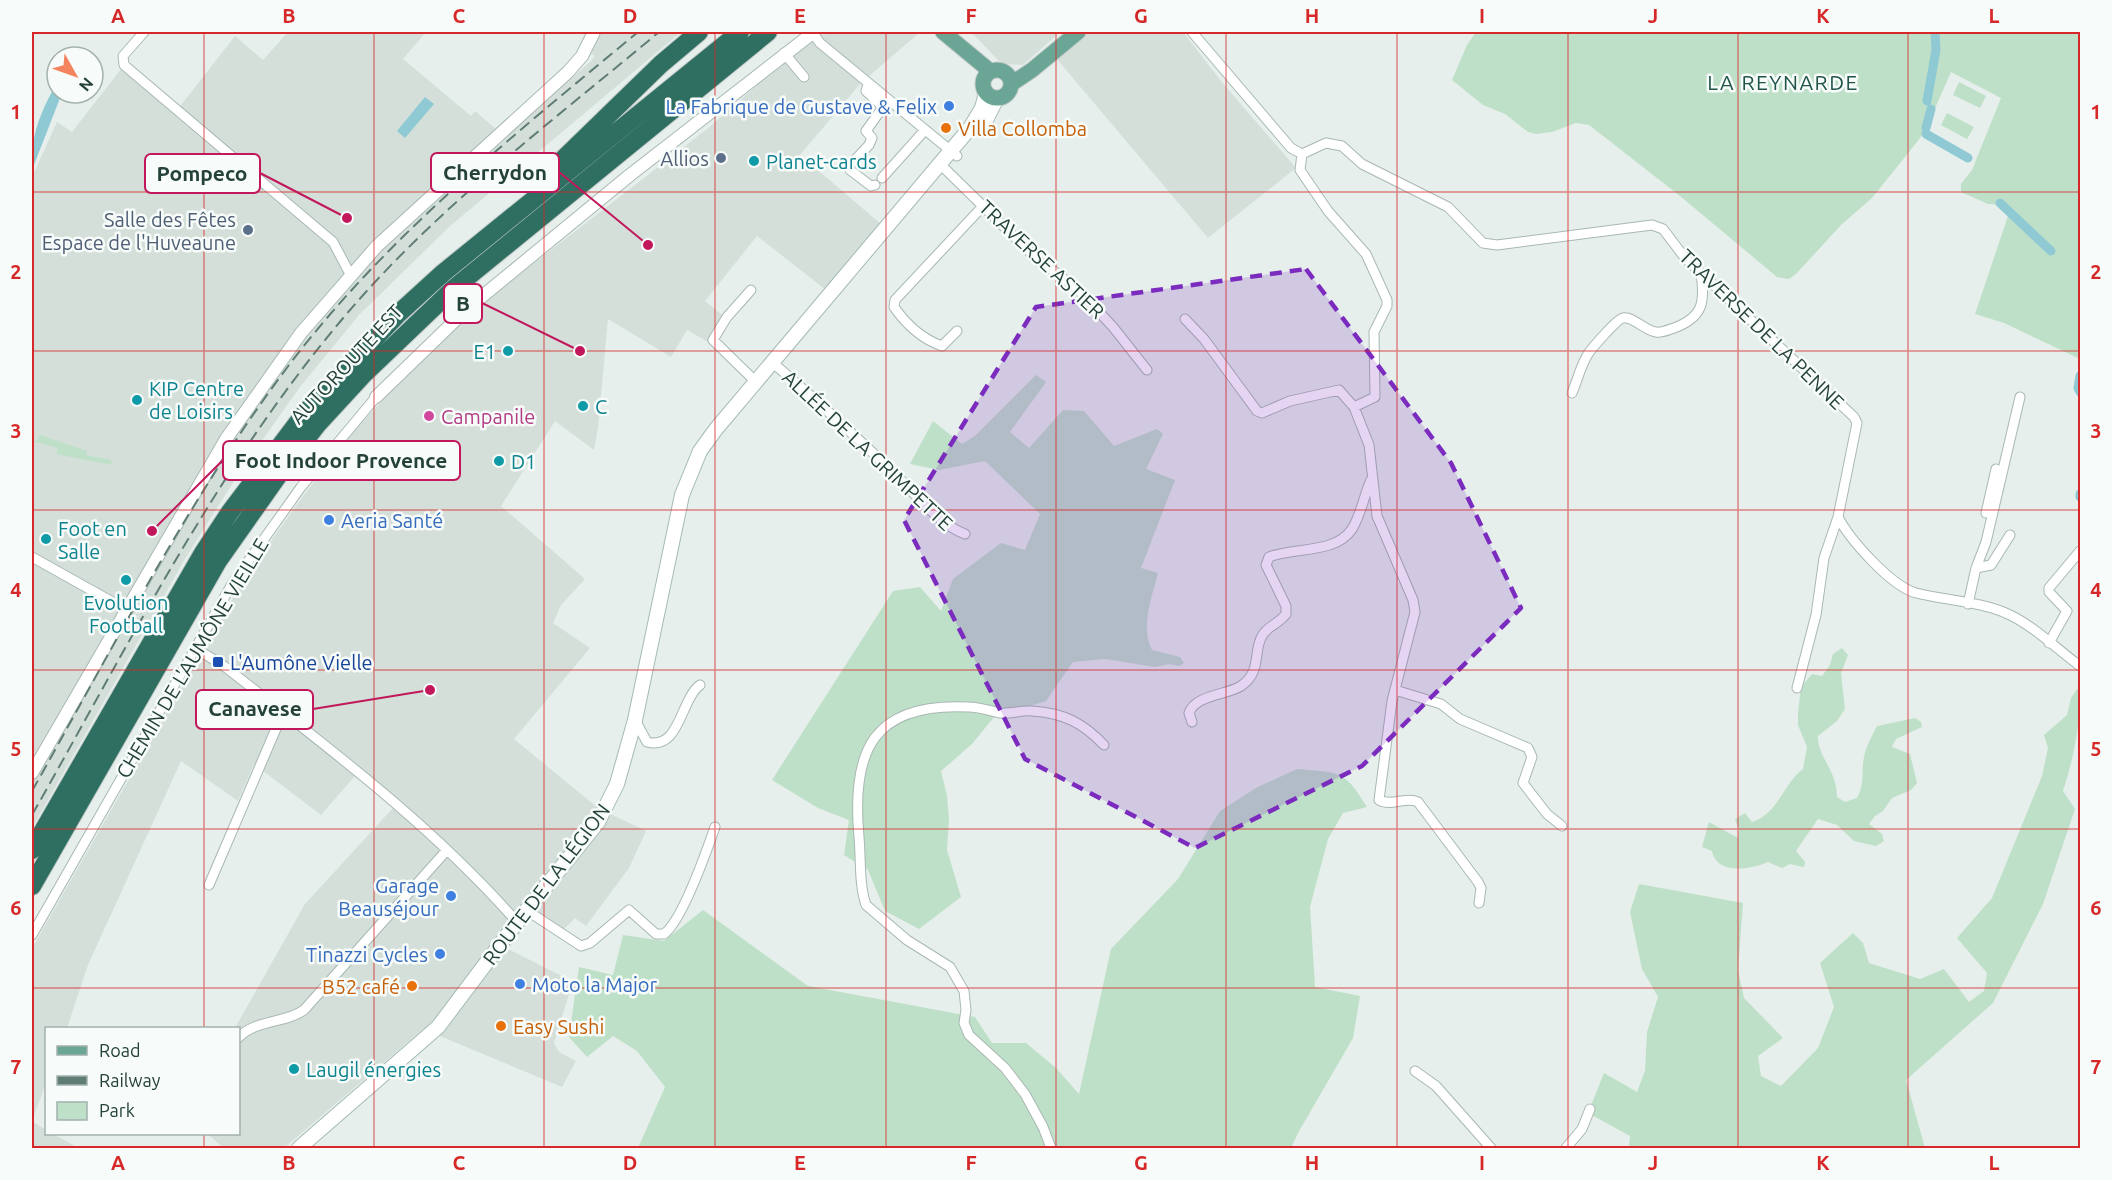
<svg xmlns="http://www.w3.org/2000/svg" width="2112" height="1180" font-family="Ubuntu,sans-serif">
<rect width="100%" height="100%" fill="#e6efeb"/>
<path fill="#d4dfda" d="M288 32H426L403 59 471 116 475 111 504 136 590 62 595 56 590 52 601 32H681L449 227 359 315 300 387 241 470 185 559 32 828V177L57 122 72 132 121 69 174 114 235 36 263 60Z
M818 32H920L860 84 800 155 881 224 826 290 757 236 705 301 725 317 708 342 687 330 671 357 608 319 598 428 594 450 555 421 501 506 585 579 561 605 553 623 590 648 514 739 598 808 646 831 629 868 586 926 575 918 562 931 535 913 508 949 570 980 569 994 554 1043 559 1052 576 1061 562 1087 423 1029 284 1148H223L208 1134H238V1028H235L305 904 393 808 355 776 321 815 254 764 238 801 181 761 88 965 67 1028H46V1083L32 1121 46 1130V1134H53L79 1148H32V948L242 582 303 496 353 432 411 369 471 312 707 129Z
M971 32H1060L1023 65 1004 64 999 61Z
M1087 32H1183L1221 81 1296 168 1208 238 1056 58Z"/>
<path fill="#bfe0c8" d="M1476 32H2080V359L2004 323 1975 314 2009 213 2005 205 1988 204 1961 192V184L1972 170 2001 98 1951 72 1925 131 1917 142 1872 198 1841 225 1796 274 1789 279 1777 277 1680 196 1589 125 1576 123 1552 132 1536 134 1528 132 1505 114 1483 105 1452 80 1467 45Z
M1959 82 1986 96 1980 108 1953 95Z
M1947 113 1974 127 1967 139 1941 125Z
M1036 375 1046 382 1010 432 1029 448 1063 410 1084 411 1114 446 1157 429 1163 434 1146 469 1175 480 1141 568 1158 573C1152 597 1140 627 1152 650L1180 657 1184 663 1179 666 1170 664 1155 667 1105 659 1073 662 1046 701 994 717 972 744 941 771 947 796 949 818 947 850 961 897 919 929 885 911 868 870 844 855 849 820 818 808 772 780 893 591 920 587 941 611 953 579 1001 543 1025 550 1040 514 985 461 939 470 910 464 933 421 962 444 975 436Z
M40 435 87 451 86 455 111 460 112 465 56 454 58 448 32 441H37Z
M1842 648 1848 655 1841 673 1845 709 1837 721 1818 736C1817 756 1837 770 1837 797L1845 802 1857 798C1865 784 1861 773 1864 757 1866 746 1872 736 1877 726L1915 718 1921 722 1922 727 1896 739 1892 747 1910 754 1917 783 1911 790 1892 798 1883 811 1875 816 1869 824 1882 834 1884 841 1876 846 1854 841 1837 825 1818 819 1796 851 1805 862 1804 867 1790 864 1782 868 1768 862C1752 869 1717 876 1712 851L1702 847 1709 822 1738 838 1739 830 1735 819 1745 813 1752 822C1778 814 1783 784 1803 769L1807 747 1798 725V713L1801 687 1812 674 1822 676 1830 665 1833 654Z
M2077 689 2080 690C2080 726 2074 757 2063 791L2075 809 2043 904 1993 1003 1906 1080 1925 1148H1629L1630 1136 1588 1113 1604 1073 1637 1092 1645 1071 1647 1032 1658 997 1642 969 1630 912 1639 884 1743 903 1738 970 1744 998 1783 1038 1758 1056 1761 1076 1781 1086 1818 1048 1834 1007 1820 963 1853 933 1863 943 1869 963 1920 979 1944 969 1969 1002 1984 991 1987 973 1957 938 1992 898 2042 776 2048 748 2044 735 2067 715 2071 698Z
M1297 769C1340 773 1344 769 1367 807L1343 813 1328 839 1310 907 1315 987 1360 996 1353 1038 1298 1133 1291 1148H638L665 1087 637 1051 613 1036 587 1057 569 1037 579 967 613 975 623 935 664 941 703 910 808 986 975 1017 992 1043H1026L1056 1068 1079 1094 1111 949 1178 879 1220 811 1256 788Z"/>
<path fill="#8ec9d4" d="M57 82V93H62L32 170C31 133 40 114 57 82Z
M425 97 434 104 405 138 397 131Z"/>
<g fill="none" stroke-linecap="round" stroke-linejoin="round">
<path stroke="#8ec9d4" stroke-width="9" d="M1927 101 1936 50 1935 32
M1926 128 1931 109
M1926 134 1968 158
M2000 203 2051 251
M2080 376 2078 388 2080 392
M2080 494V497"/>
<g stroke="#a8b8b2" stroke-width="11">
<path id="minor" d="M144 32 123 56 124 65 333 242 350 274
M812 32 820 43 957 156
M1192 32 1291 148 1302 154 1326 143 1342 146 1362 164 1448 207 1483 243 1497 245 1652 225 1663 229 1685 258 1854 417 1857 423 1838 517C1850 540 1891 586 1916 593 1944 600 1984 602 2010 615 2035 627 2058 650 2080 666
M784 53 804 77
M868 84 866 91 883 107 866 131 872 138 869 145 849 166 850 170 871 186 875 185
M1302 154 1300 170 1328 211 1366 254 1387 300V306L1374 332 1375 397 1354 407 1369 445 1377 516 1413 600 1415 612 1392 701 1379 800C1391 807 1406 796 1418 802L1478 882 1481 888 1479 903
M940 164 1044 266C1054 267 1059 280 1071 282L1113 327 1147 370
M882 178 925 130
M751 290 727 317 713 340 756 382
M1185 319 1204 339 1257 411 1262 413 1290 401 1339 390 1354 407
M957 331 942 346C922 339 906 324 894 307L895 300 984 205
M773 363C814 398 853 434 892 471 913 491 939 525 965 534
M1572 393C1577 381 1581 365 1588 354 1592 348 1617 319 1623 318 1633 316 1645 331 1656 332 1662 333 1668 330 1674 328 1704 317 1705 301 1701 273
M1986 513 1996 469
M32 557 125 609
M1976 568 1991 565 2010 535
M1968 604 1976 568 1986 542 2020 397
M2049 643 2067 611 2049 592V588L2080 551
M195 648 224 666C326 746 431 824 517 922
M1797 688 1816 615 1824 558 1838 517
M1395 690 1441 704 1460 719 1528 748 1532 757 1523 783 1547 814 1562 826
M635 720 647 742C680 751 680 700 700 685
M1192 722 1189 713C1195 695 1227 695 1241 686 1262 672 1253 651 1262 636 1267 626 1280 623 1286 614V606L1266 565 1269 557C1294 547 1336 554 1352 529 1361 515 1364 495 1371 480
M209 885 278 724 285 714
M526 910 581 946 590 943 629 910 656 934H664C682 921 707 850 715 827
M32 935 232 584 301 487 376 397
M238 1038C256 1019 284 1024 304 1010L447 850
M1415 1071 1436 1086 1491 1148
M1051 1148 1043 1127 1025 1094 1005 1068 969 1035 964 1023 966 1010 964 991 950 967 907 940 866 905C859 885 861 859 859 837 851 750 873 702 969 707 980 707 990 711 1000 713 1011 714 1022 710 1032 711 1064 713 1083 723 1104 745
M1566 1148 1582 1129 1590 1109"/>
</g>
<g stroke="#a8b8b2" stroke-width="14">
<path id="tertiary" d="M376 397 468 308 630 175 814 32
M32 773 226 439 301 333 377 246 568 72 582 56 594 32"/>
</g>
<g stroke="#a4bbb3" stroke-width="16">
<path id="secondary" d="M986 120 997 98
M299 1148 438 1027 517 922 598 822 617 784 635 720 682 495 700 451 716 429 970 128 982 108 986 93"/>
</g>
<g stroke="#c2cac8" stroke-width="17">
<path id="primary" d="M943 32 990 71
M983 84a14 14 0 1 1 28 0a14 14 0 1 1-28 0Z
M1011 84 1032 70 1078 32"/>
</g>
<g stroke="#c2cac8" stroke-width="20">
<path id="motorway" d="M554 168 661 64 699 32
M32 850 203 553 230 512 305 413 398 314 443 273 740 32
M32 886 218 561 285 466 317 425 364 374 453 289 768 32"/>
</g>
<use href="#minor" stroke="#fff" stroke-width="9"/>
<use href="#tertiary" stroke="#fff" stroke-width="12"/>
<use href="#secondary" stroke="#fff" stroke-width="14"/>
<use href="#primary" stroke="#6aa596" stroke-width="15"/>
<use href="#motorway" stroke="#2f6f62" stroke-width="18"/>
<path stroke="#5f7d75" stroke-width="2" stroke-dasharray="12 6" stroke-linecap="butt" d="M32 791C113 648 190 496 289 365 387 236 515 134 638 32
M32 815C127 648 215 471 339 323 431 212 549 124 659 32"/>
</g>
<path fill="#7b2cbf" fill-opacity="0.2" stroke="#7b2cbf" stroke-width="4.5" stroke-dasharray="12 8" stroke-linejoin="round" d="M1306 269 1451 463 1521 608 1362 766 1195 848 1025 759 904 520 1036 307Z"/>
<path fill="none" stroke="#d62828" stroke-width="1.5" stroke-opacity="0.55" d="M204 32V1028M374 32V1148M544 32V1148M715 32V1148M886 32V1148M1056 32V1148M1226 32V1148M1397 32V1148M1568 32V1148M1738 32V1148M1908 32V1148M32 192H2080M32 351H2080M32 510H2080M32 670H2080M32 829H2080M32 988H2080M204 1134V1148"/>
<g fill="#3f7fe0" stroke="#f7fbf9" stroke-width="2">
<circle cx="949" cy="106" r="6"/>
<circle cx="329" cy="520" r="6"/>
<circle cx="451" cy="896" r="6"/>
<circle cx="440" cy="954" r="6"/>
<circle cx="520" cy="984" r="6"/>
</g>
<g fill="#e8710a" stroke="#f7fbf9" stroke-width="2">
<circle cx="946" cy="128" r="6"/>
<circle cx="412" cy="986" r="6"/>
<circle cx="501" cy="1026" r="6"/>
</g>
<g fill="#5c6f8a" stroke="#f7fbf9" stroke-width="2">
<circle cx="721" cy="158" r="6"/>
<circle cx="248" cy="230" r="6"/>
</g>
<g fill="#0f9aa8" stroke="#f7fbf9" stroke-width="2">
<circle cx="754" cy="161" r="6"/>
<circle cx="508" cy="351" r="6"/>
<circle cx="137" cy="400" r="6"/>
<circle cx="583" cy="406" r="6"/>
<circle cx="499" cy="461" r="6"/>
<circle cx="46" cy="539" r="6"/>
<circle cx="126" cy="580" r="6"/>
<circle cx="294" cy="1069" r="6"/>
</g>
<circle fill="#d1479c" stroke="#f7fbf9" stroke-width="2" cx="429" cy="416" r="6"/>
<rect fill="#1a4fb4" stroke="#f7fbf9" stroke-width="2" x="212" y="656" width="12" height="12" rx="3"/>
<g text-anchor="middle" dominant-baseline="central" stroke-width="5" stroke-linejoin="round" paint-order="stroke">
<g font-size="20" fill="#366cbe" stroke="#f7fbf9" text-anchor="end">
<text x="937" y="106">La Fabrique de Gustave &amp; Felix</text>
<text x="341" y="520" text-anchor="start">Aeria Santé</text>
<text x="439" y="885">Garage<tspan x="439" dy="23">Beauséjour</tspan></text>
<text x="428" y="954">Tinazzi Cycles</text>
<text x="532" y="984" text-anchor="start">Moto la Major</text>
</g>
<g font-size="20" fill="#c56008" stroke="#f7fbf9" text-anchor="start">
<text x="958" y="128">Villa Collomba</text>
<text x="400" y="986" text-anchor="end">B52 café</text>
<text x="513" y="1026">Easy Sushi</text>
</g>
<g font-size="20" fill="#4e5e75" stroke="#f7fbf9" text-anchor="end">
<text x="709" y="158">Allios</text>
<text x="236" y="219">Salle des Fêtes<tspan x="236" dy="23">Espace de l'Huveaune</tspan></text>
</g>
<g font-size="20" fill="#0d838f" stroke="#f7fbf9" text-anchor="start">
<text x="766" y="161">Planet-cards</text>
<text x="496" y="351" text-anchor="end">E1</text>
<text x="149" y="388">KIP Centre<tspan x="149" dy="23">de Loisirs</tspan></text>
<text x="595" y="406">C</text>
<text x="511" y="461">D1</text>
<text x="58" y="528">Foot en<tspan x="58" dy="23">Salle</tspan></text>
<text x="126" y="602" text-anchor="middle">Evolution<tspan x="126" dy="23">Football</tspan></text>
<text x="306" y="1069">Laugil énergies</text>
</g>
<g font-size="20" fill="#24423a" stroke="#f7fbf9">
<text transform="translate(1042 259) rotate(43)">TRAVERSE ASTIER</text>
<text transform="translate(1762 329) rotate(44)">TRAVERSE DE LA PENNE</text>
<text transform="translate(346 364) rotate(-47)">AUTOROUTE EST</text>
<text transform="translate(868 450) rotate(43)">ALLÉE DE LA GRIMPETTE</text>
<text transform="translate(192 658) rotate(-59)">CHEMIN DE L'AUMÔNE VIEILLE</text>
<text transform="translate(546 884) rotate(-53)">ROUTE DE LA LÉGION</text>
</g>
<g font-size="20" fill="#b23c85" stroke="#f7fbf9" text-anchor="start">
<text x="441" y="416">Campanile</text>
</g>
<g font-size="20" fill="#164399" stroke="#f7fbf9" text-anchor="start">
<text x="230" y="662">L'Aumône Vielle</text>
</g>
<g font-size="21" letter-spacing="1.5" fill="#1f5548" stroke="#f7fbf9">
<text x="1783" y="82">LA REYNARDE</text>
</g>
</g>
<path fill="none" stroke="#c2185b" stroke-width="2" d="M648 245L559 172M347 218L260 173M580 351L482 303M152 531L223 460M430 690L313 709"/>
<g fill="#c2185b" stroke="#f7fbf9" stroke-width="2">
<circle cx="648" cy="245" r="6"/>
<circle cx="347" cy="218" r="6"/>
<circle cx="580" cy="351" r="6"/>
<circle cx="152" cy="531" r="6"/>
<circle cx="430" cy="690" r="6"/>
</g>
<g fill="#f7fbf9" stroke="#c2185b" stroke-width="2">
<rect x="431" y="153" width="128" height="39" rx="6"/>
<rect x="145" y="154" width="115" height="39" rx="6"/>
<rect x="444" y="284" width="38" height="39" rx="6"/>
<rect x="223" y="441" width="237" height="39" rx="6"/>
<rect x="196" y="690" width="117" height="39" rx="6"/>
</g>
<g font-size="21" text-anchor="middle" font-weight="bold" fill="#24423a">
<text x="495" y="180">Cherrydon</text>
<text x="202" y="181">Pompeco</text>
<text x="463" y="311">B</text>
<text x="341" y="468">Foot Indoor Provence</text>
<text x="255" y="716">Canavese</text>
</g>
<rect width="2112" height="1180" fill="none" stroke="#f7fbf9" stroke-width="66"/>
<rect x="45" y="1027" width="195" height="108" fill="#f7fbf9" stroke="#a3b1ad" stroke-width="1.5"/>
<rect x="57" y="1046" width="30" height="9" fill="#6aa596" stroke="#a3b1ad" stroke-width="1.5"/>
<text x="99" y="1057" font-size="18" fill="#24423a">Road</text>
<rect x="57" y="1076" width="30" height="9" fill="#5f7d75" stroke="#a3b1ad" stroke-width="1.5"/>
<text x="99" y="1087" font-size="18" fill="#24423a">Railway</text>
<rect x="57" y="1102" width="30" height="18" fill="#bfe0c8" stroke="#a3b1ad" stroke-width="1.5"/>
<text x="99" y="1117" font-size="18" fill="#24423a">Park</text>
<g transform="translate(75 75) rotate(130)"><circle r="28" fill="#f7fbf9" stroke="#a3b1ad" stroke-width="1.5"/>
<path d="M0-4.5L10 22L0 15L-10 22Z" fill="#f4845f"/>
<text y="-9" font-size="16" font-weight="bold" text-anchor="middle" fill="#24423a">N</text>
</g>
<rect x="33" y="33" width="2046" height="1114" fill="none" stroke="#d62828" stroke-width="2"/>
<g font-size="20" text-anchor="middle" font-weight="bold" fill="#d62828">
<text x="118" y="23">A</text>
<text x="289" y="23">B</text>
<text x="459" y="23">C</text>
<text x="630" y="23">D</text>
<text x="800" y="23">E</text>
<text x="971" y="23">F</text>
<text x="1141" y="23">G</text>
<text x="1312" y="23">H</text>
<text x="1482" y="23">I</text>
<text x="1653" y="23">J</text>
<text x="1823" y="23">K</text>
<text x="1994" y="23">L</text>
<text x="16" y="119">1</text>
<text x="2096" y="119">1</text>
<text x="16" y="279">2</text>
<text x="2096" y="279">2</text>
<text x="16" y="438">3</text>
<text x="2096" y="438">3</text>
<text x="16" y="597">4</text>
<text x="2096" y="597">4</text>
<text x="16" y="756">5</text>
<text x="2096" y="756">5</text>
<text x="16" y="915">6</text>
<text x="2096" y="915">6</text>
<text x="16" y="1074">7</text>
<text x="2096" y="1074">7</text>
<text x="118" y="1170">A</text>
<text x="289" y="1170">B</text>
<text x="459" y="1170">C</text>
<text x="630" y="1170">D</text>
<text x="800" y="1170">E</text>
<text x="971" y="1170">F</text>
<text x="1141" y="1170">G</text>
<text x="1312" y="1170">H</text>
<text x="1482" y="1170">I</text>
<text x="1653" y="1170">J</text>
<text x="1823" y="1170">K</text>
<text x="1994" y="1170">L</text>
</g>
</svg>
